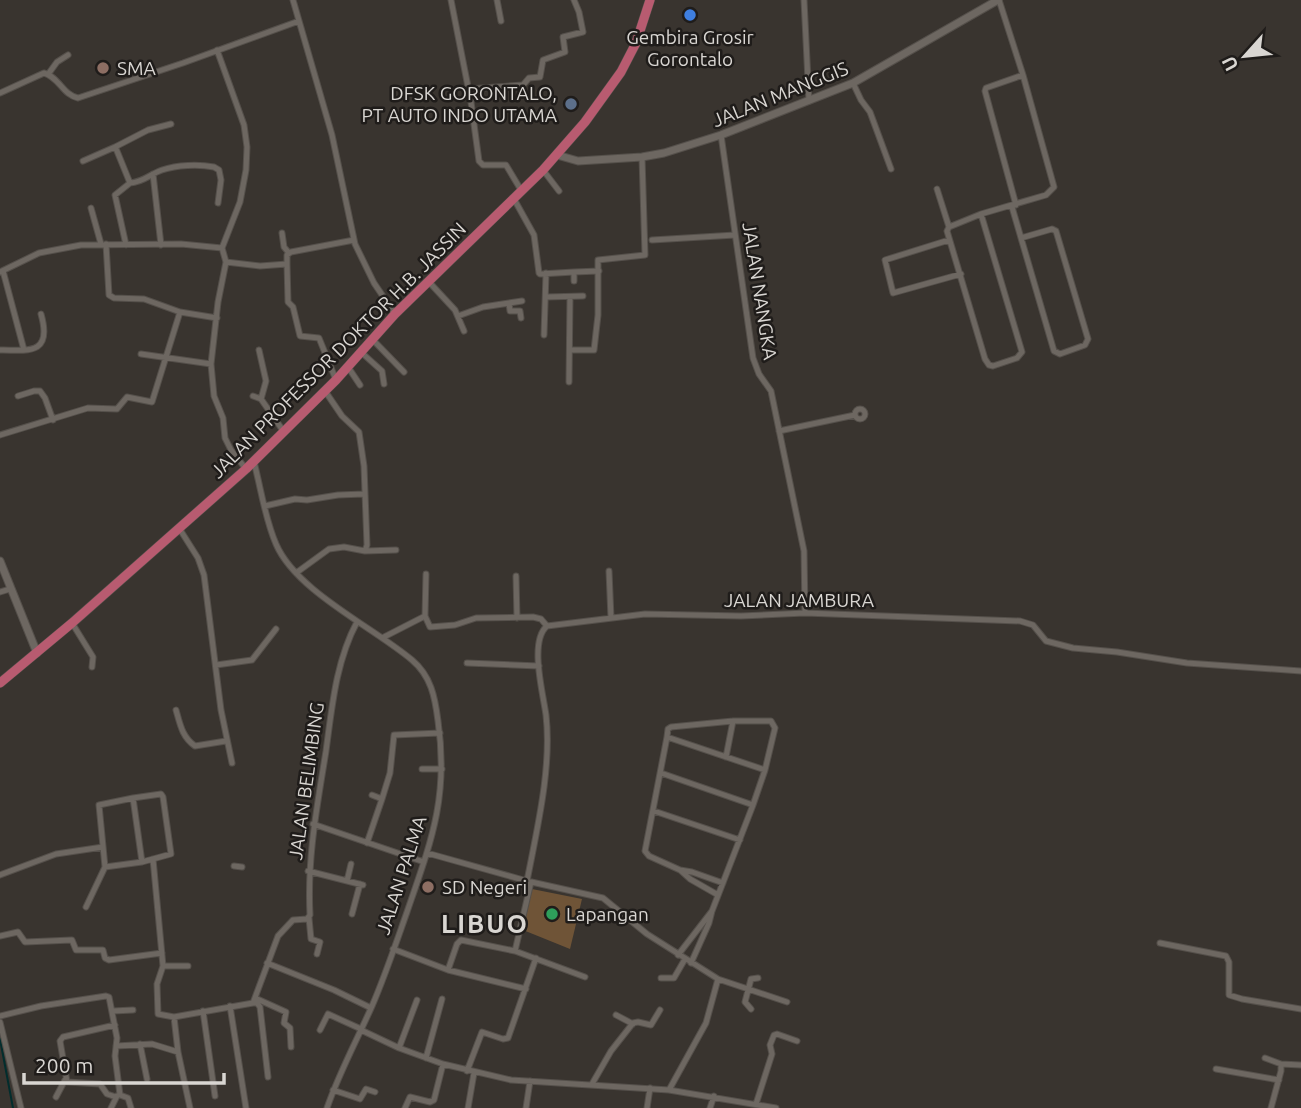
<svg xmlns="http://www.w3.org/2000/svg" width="1301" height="1108" font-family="Ubuntu,sans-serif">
<rect width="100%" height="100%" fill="#39342f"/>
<path fill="#6f5437" d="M532 889 582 899 570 949 523 930Z"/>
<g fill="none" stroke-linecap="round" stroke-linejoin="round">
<path stroke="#022d2d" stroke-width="2" d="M0 1039 13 1108"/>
<g stroke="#55504b" stroke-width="7">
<path id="minor" d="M293 0 332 135 355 244 374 283 395 314
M451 0 471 102 479 161 483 165H506L521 190
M497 0 501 21
M804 0 809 101
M217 50 244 125 247 147 246 170 240 202 222 248 226 262 218 302 211 364 214 396 223 418 225 438 231 450 246 469
M49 73 57 62 68 55
M853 83 861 100 870 112 891 169
M469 89 523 85 529 78 540 77 543 60 565 52 563 37 583 32 579 12 574 0
M0 93 44 73C59 77 63 95 78 98L183 63 299 21
M721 135 753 358 759 374 771 391 804 551 805 613
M115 147 148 130 171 124
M83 161 115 147 117 151 130 183 115 195 126 245
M543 170 559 191
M153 174 161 245
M130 183C144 182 150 174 162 170 177 165 198 164 214 167L219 170 221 180 218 203
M937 189 949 227
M514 199 534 235 539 273 540 274 574 272
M1016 205 985 91 986 88 1023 75
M1012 207 1054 351 1060 354 1085 345 1088 339 1056 231 1052 229 1021 238
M91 208 101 244
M981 214 1022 352 1017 358 993 366 989 365 985 359 947 231 949 227 981 214 1046 195 1054 187 1023 75 999 0
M282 233 284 247 289 253
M652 240 735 235
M949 240 885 260 893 293 961 274
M106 244 109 295 114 298 144 299 180 312
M226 262 260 266 287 264V255L291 252 354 240
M287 264 288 302 293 307 300 336 319 338 336 380
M3 271 24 350
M0 272 39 253 81 245 181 244 222 248
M574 281V272L599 271
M429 282 455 310 464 331
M546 297 583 296
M509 303 510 311H520L521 318
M458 316 483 307 522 301
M544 335 546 273
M373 340 404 372
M0 350C32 351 52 353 41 314
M259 350 266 381 261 399
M570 350H594L598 315V260L645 255 642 157
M362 353 382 371 384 384
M141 354 211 364
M348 367 360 385
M569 382 570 297
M18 396 34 391H40L45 398 53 420
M253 396 261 399 284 432
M855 414a5 5 0 1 1 10 0a5 5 0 1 1-10 0Z
M779 431 855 415
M0 435 88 408 117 409 127 397 152 402 180 312 217 318
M254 462C261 489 265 519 276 544 296 591 373 627 412 660 431 676 435 697 438 721 449 797 431 842 407 912 396 943 385 976 372 1006 357 1040 339 1073 327 1108
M265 506 295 499 307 500 338 495 364 494
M179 528 198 558 204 575 221 710 232 763
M365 551 396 550
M609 571 611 618
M296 573 329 549 344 547 365 551 367 545 364 466 359 432 342 416 325 391
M426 574 425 616 430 627 455 625 476 618 533 617 541 619 547 626
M516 576 517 618
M0 592 10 589
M72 623 93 657 92 667
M382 638 425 616
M467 663 539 666
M216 665 252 660 276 629
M176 710C180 724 182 737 195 746L226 741
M667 737 668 729 671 727 733 721H771L775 728 765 770
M726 757 733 721
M422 769H442
M661 773 753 805 712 911 709 923 691 963
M133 798 142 862 105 867 99 805Z
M133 798 161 794 163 797 171 854 142 862
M382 799 390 773 394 735 440 733
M654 811 740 840
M313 824 424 862
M367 843 382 799 372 795
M427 853 527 881 603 898 647 934 718 979 706 1023 669 1090
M153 859 163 966 157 984 158 1014 174 1017 253 1003
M234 866 242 867
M680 870 692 872 723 883
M308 871 363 885
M0 875 56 854 103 847
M347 881 351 864
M527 881C537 829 552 767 546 715 543 693 529 641 547 626L645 614 741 616 805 613 1020 621 1033 625 1046 641 1073 648 1117 652 1187 663 1301 671
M718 895 690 879 680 870 649 856 645 851 667 737 765 770 753 805
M86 907 105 867
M352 914 360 884
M309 918 311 939 320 942 317 954
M0 936 18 932 25 942 72 940 76 950H103L105 958 109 960 162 953
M1160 943 1226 956 1229 962V995L1242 999 1301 1009
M393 949 448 970 526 989
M515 951 531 882
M678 955 712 911
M267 963 334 990 371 1008
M163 966H188
M448 970 457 944 461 940 515 951 585 977
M661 978H674L685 959
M718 979 787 1002
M255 998 286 1012 284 1023 290 1028 291 1047
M253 1003 278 936 293 920 307 919 310 915C307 858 317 807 326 751 332 707 336 661 357 622
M253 1003H257L260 1007 268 1077
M230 1006 246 1108
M751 1009 745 1002 751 979 758 978
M113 1011 133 1010
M203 1011 215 1096
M616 1015 633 1024
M0 1016 41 1006 106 996 109 997 117 1038 115 1056 120 1095 128 1098 131 1108
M174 1017 178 1052 190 1108
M0 1022 21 1108
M115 1025 63 1037 60 1041 67 1082 100 1084 107 1094 116 1097
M320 1030 328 1014 361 1029
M361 1030 399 1048 443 1064 511 1080 669 1090 776 1108
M140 1044 147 1079
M116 1046 152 1044 178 1052
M399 1048 417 1000
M426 1058 442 999
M1265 1058 1281 1064 1301 1065
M1216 1069 1279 1080
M467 1071 482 1032 503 1039 508 1038 536 958
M592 1084 611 1051 633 1023 638 1022 651 1025 660 1010
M333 1090 360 1099 366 1089 375 1092
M56 1097 65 1080
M756 1104 772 1054 770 1045 774 1035 777 1034 797 1041
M111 1108 117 1096
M405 1108 410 1097 430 1102 434 1100 443 1064
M468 1108 474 1073
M526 1108 530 1081
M647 1108 650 1088
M710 1108 714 1096
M1271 1108 1281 1071V1064"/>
</g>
<g stroke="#55504b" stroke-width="9">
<path id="tertiary" d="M557 155 578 161 642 157 664 153 721 135 853 83 998 0
M0 561 37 653"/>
</g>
<g stroke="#55504b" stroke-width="10">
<path id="trunk" d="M0 683 72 623 246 469 336 380 395 314 543 170 585 122 621 72 636 43 650 0"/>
</g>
<use href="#minor" stroke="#6d6761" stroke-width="5"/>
<use href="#tertiary" stroke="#6d6761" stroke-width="7"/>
<use href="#trunk" stroke="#b85b70" stroke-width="9"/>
</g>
<circle fill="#3f7fe0" stroke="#1f1c1a" stroke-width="2.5" cx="690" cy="15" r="7"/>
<g fill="#8d6e63" stroke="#1f1c1a" stroke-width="2.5">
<circle cx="103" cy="68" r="7"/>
<circle cx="428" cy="887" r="7"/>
</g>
<circle fill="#5c6f8a" stroke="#1f1c1a" stroke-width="2.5" cx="571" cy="104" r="7"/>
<circle fill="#2e9e5b" stroke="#1f1c1a" stroke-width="2.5" cx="552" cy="914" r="7"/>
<g text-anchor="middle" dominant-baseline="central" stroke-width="5" stroke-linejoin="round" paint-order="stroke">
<g font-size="19" fill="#d9d6d2" stroke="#1f1c1a" text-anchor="start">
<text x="690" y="37" text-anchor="middle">Gembira Grosir<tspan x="690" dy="22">Gorontalo</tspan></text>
<text x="117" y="68">SMA</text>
<text x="557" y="93" text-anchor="end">DFSK GORONTALO,<tspan x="557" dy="22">PT AUTO INDO UTAMA</tspan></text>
<text x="442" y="887">SD Negeri</text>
<text x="566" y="914">Lapangan</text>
</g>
<g font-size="19" fill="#d9d6d2" stroke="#1f1c1a">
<text transform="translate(780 94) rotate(-22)">JALAN MANGGIS</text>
<text transform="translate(760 291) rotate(81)">JALAN NANGKA</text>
<text transform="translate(338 350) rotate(-45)">JALAN PROFESSOR DOKTOR H.B. JASSIN</text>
<text x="799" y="600">JALAN JAMBURA</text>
<text transform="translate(306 781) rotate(-82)">JALAN BELIMBING</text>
<text transform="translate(401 875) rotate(-72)">JALAN PALMA</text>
</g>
<g font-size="26" font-weight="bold" letter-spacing="2" fill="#d9d6d2" stroke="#1f1c1a">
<text x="485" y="923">LIBUO</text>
</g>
</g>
<g transform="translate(1245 56) rotate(243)" stroke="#1f1c1a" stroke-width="5" paint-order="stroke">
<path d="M0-5L12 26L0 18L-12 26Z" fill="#d9d6d2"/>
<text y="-10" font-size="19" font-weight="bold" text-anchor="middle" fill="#d9d6d2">U</text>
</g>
<path d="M24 1073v10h200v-10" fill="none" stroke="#d9d6d2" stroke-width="3.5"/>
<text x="35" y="1073" font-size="21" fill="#d9d6d2" stroke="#1f1c1a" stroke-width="5" paint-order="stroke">200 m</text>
</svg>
